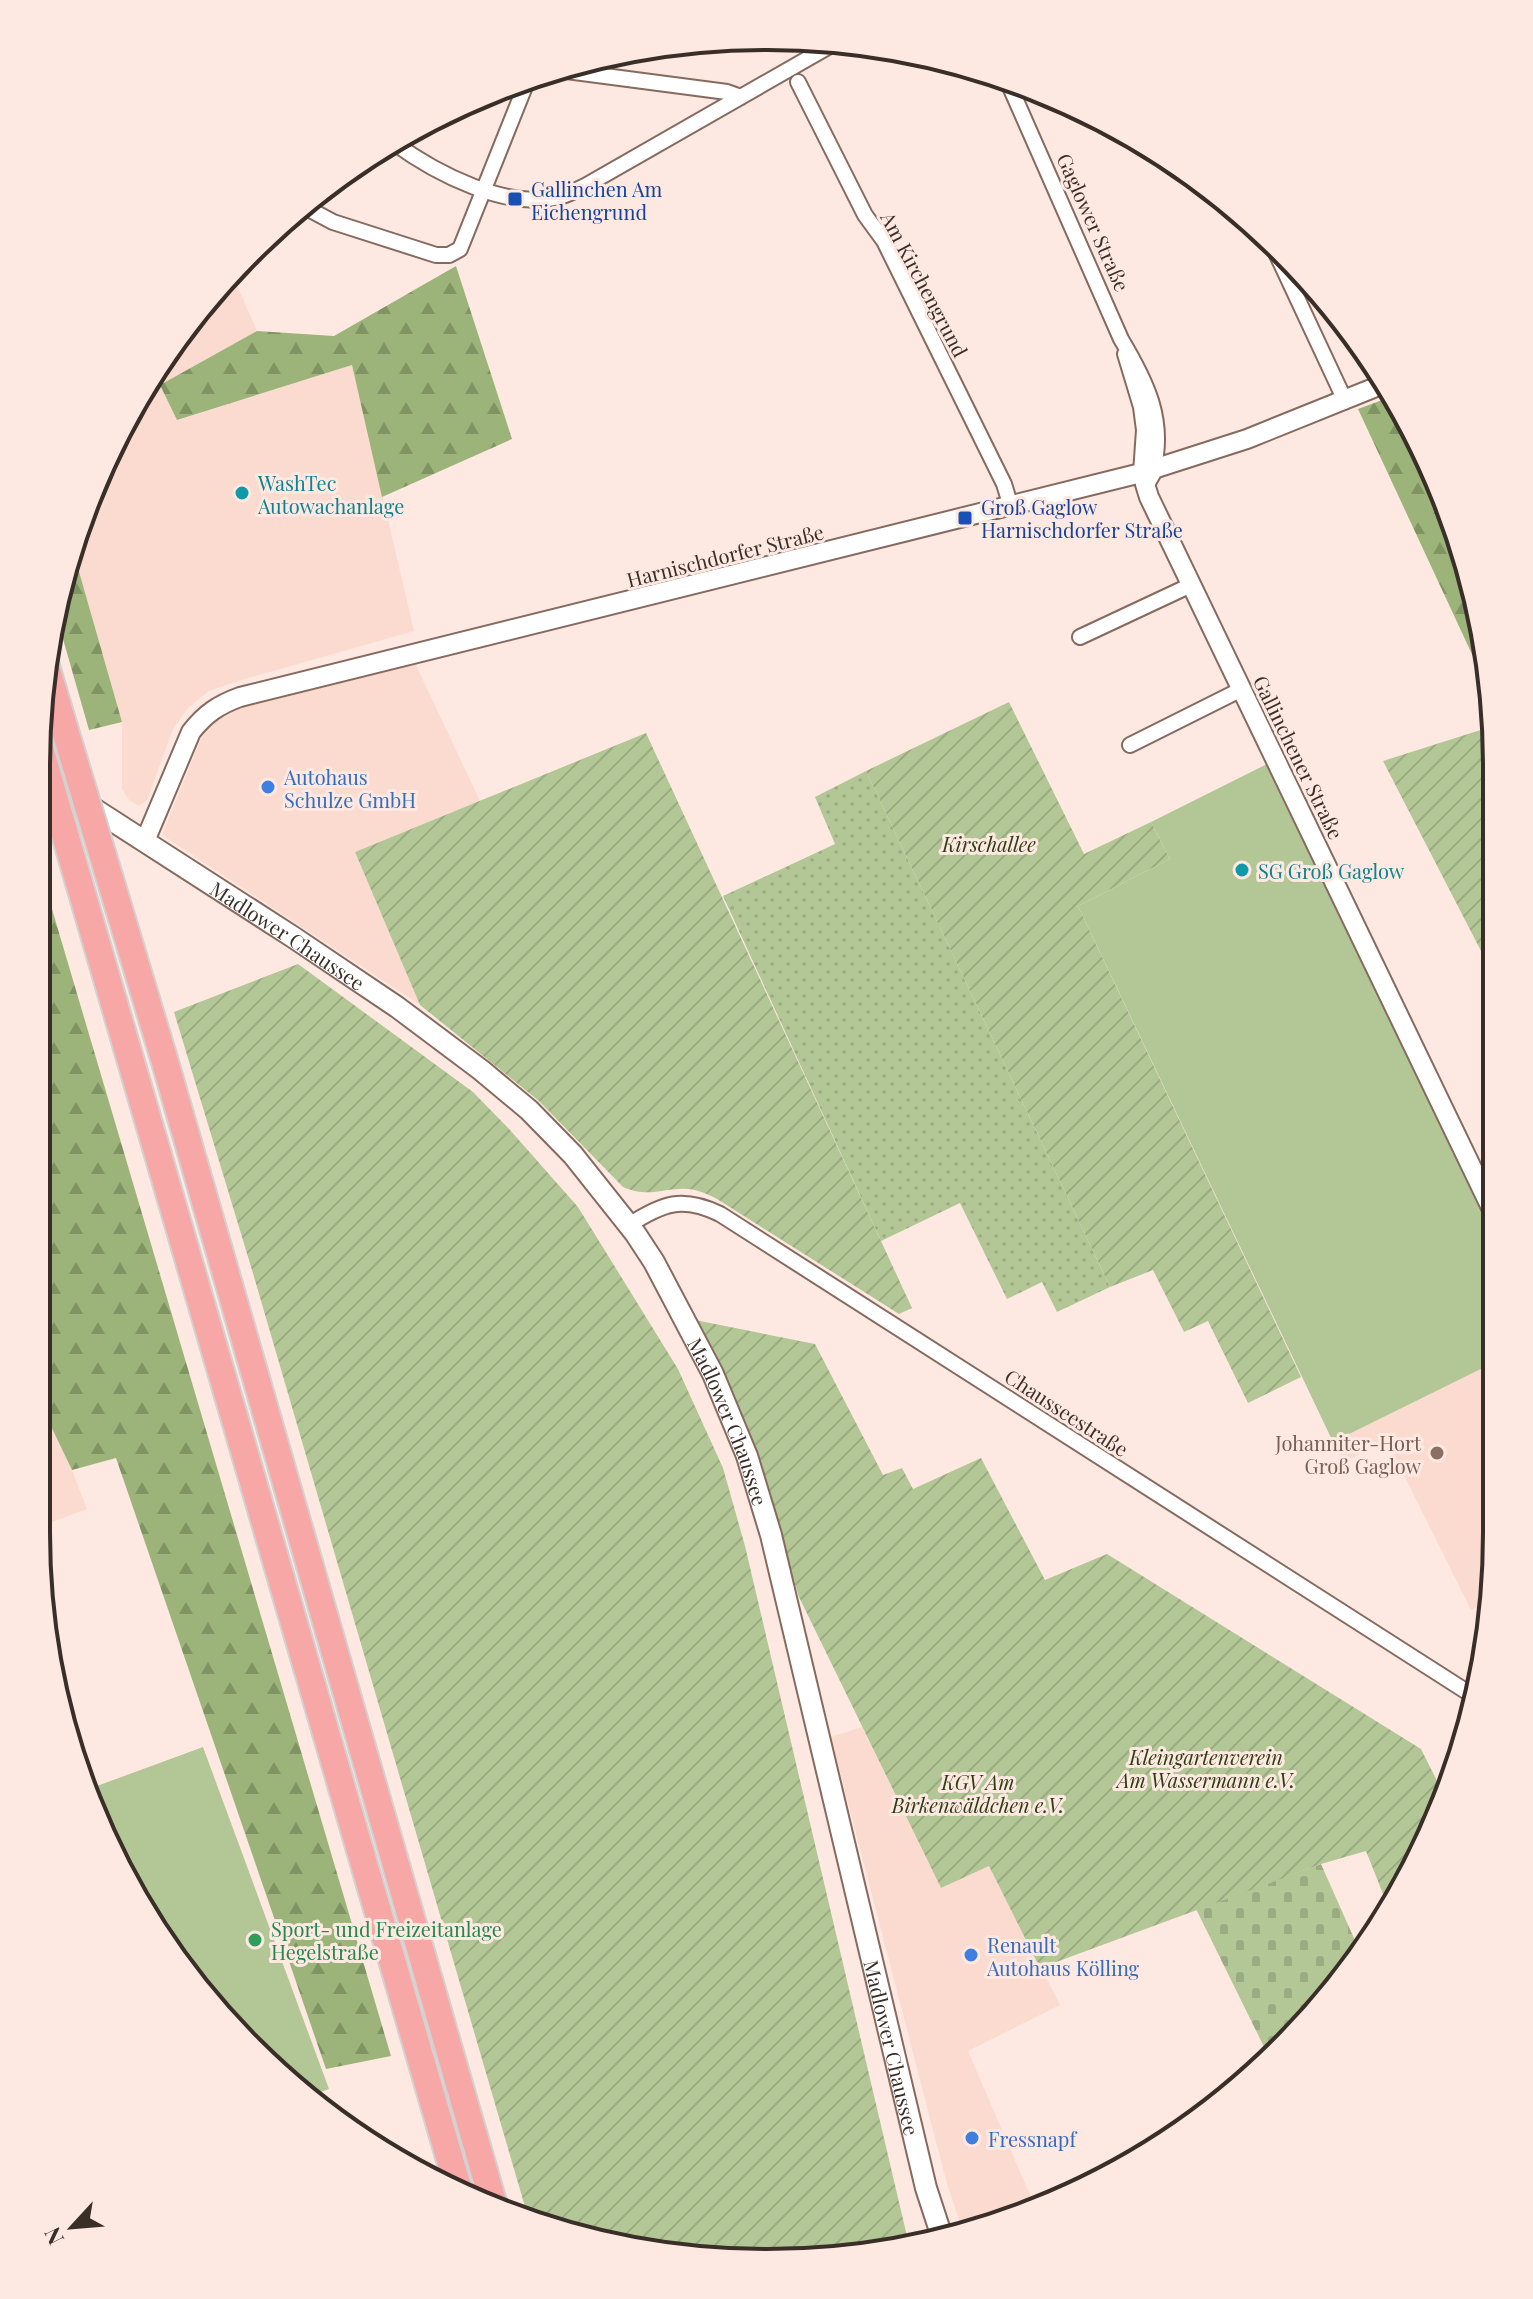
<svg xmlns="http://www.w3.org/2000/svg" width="1533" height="2299" font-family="'Playfair Display',serif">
<defs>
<pattern id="grass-dots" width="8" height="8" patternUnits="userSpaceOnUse" patternTransform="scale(2)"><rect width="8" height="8" fill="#b3c796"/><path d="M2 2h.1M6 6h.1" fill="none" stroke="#9bab81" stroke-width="1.8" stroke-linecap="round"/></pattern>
<pattern id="forest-firs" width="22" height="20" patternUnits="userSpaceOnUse" patternTransform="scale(2)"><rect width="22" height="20" fill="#9cb479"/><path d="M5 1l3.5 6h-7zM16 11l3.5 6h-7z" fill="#809363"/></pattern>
<pattern id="cemetery-stones" width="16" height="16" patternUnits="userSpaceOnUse" patternTransform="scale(2)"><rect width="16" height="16" fill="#b3c796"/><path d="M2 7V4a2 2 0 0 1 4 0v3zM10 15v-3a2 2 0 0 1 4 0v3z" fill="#9bab81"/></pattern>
<pattern id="garden-furrows" width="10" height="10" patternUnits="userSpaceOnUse" patternTransform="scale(2)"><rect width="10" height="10" fill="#b3c796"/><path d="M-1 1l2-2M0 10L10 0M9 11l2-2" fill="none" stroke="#9bab81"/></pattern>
</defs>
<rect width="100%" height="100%" fill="#fde9e1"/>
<path fill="#fbdbcf" d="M232 274 257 331 160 385 178 420 352 365 414 631 235 682 209 691 188 708 173 729 147 800 139 806 129 800 122 789V722L74 554 112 443Z
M415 663 480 801 355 852 420 1005 162 835 200 741 210 724 248 705Z
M1497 1361V1532L1490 1601 1471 1610 1387 1441 1343 1462 1333 1442Z
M36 1395 72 1470 87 1509 36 1528Z
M862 1727 941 1888 989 1866 1060 2005 968 2051 1033 2202 962 2229 947 2184 831 1737Z"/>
<path fill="url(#grass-dots)" d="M866 771 1110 1287 1057 1312 1042 1282 1007 1299 960 1203 881 1241 723 896 835 844 815 797Z"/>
<path fill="url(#forest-firs)" d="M456 266 512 439 382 497 352 365 177 420 160 385 257 331 334 336Z
M1393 396 1441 487 1483 624 1490 693 1358 409Z
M74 554 122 722 89 730 55 611Z
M36 851 44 882 391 2056 326 2069 116 1458 72 1470 36 1395V1218L46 1212 36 1183Z"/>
<path fill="url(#cemetery-stones)" d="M1321 1864 1357 1945 1283 2049 1270 2059 1196 1909Z"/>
<path fill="url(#garden-furrows)" d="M1009 702 1084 854 1151 822 1170 859 1078 906 1301 1377 1248 1403 1208 1321 1184 1332 1153 1270 1110 1287 866 771Z
M1493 726 1497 767V982L1383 761Z
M646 733 912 1308 899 1314 717 1199C705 1193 694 1188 680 1189 656 1190 647 1197 623 1187L539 1101 420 1005 355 852Z
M298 964 473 1092 510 1130 578 1207 678 1369 723 1468 745 1546 910 2249 718 2261 528 2217 252 1270 174 1012Z
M695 1320 815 1344 883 1475 902 1468 913 1489 981 1458 1045 1580 1107 1554 1421 1749 1438 1783 1448 1778 1421 1856 1387 1904 1366 1851 1321 1864 1040 1968 989 1866 941 1888 799 1597 755 1456Z"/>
<path fill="#b3c796" d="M1269 763 1497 1238V1361L1333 1442 1078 906 1170 859 1151 822Z
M203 1747 329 2089 307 2097 159 1939 86 1790Z"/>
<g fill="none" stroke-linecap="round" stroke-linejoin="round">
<g stroke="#866a5f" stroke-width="18">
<path id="minor" d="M559 70 727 92 741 97
M1007 80 1121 339C1146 381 1166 420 1153 470
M798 82 865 215 884 241 1004 484 1011 507
M393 142C435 173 509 212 562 196 570 194 578 189 585 186L835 43
M303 206 333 222 436 255H449L460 249 528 79
M1270 240 1341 392 1344 402
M1125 354 1141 407 1144 430 1141 473
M1080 637 1191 585
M1130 745 1242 689
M629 1225C663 1203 682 1196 720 1214L1475 1697"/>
</g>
<g stroke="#866a5f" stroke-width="22">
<path id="tertiary" d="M1153 470 1145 484 1149 497 1497 1220
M145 841 191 732C205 714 218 705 240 697L1141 473 1247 439 1386 383"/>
</g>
<g stroke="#866a5f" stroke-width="24">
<g id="secondary">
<path id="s1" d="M43 776 293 937 397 1007 481 1070 529 1110 573 1155 635 1233 654 1262 713 1374 747 1456 771 1535 926 2188 942 2237"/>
</g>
</g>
<g stroke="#d4d1d0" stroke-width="30">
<path id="motorway" d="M46 666 64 727
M66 838 459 2191
M110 879 165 1062 495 2209"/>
</g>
<use href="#minor" stroke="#fff" stroke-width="14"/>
<use href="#tertiary" stroke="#fff" stroke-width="18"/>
<use href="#secondary" stroke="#fff" stroke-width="20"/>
<use href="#motorway" stroke="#f6a7a6" stroke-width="26"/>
<g stroke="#d4d1d0" stroke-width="30" stroke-linecap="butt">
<path id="motorway-bridge" d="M64 727 110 879
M38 742 66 838"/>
</g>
<use href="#motorway-bridge" stroke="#f6a7a6" stroke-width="26"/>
</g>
<g fill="#1a4fb4" stroke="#fde9e1" stroke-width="3">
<rect x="507" y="191" width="16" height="16" rx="4"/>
<rect x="957" y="510" width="16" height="16" rx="4"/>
</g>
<g fill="#0f9aa8" stroke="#fde9e1" stroke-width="3">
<circle cx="242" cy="493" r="8"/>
<circle cx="1242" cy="870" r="8"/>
</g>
<g fill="#3f7fe0" stroke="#fde9e1" stroke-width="3">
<circle cx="268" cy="787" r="8"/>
<circle cx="971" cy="1955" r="8"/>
<circle cx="972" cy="2138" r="8"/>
</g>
<circle fill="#8d6e63" stroke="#fde9e1" stroke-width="3" cx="1437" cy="1453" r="8"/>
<circle fill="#2e9e5b" stroke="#fde9e1" stroke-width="3" cx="255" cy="1940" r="8"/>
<g text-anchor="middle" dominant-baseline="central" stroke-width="6" stroke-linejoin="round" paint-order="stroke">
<g font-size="20" fill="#164399" stroke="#fde9e1" text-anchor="start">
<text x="531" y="188">Gallinchen Am<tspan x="531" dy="23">Eichengrund</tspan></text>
<text x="981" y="506">Groß Gaglow<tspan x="981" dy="23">Harnischdorfer Straße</tspan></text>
</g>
<g font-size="20" fill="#3a2e29" stroke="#fde9e1">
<text transform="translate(1094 222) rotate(66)">Gaglower Straße</text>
<text transform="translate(925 284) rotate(62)">Am Kirchengrund</text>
<text transform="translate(725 555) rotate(-14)">Harnischdorfer Straße</text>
<text transform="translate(1299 757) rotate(64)">Gallinchener Straße</text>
<text stroke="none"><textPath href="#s1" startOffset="292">Madlower Chaussee</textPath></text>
<text transform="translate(1067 1412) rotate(33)">Chausseestraße</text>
<text stroke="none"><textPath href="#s1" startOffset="964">Madlower Chaussee</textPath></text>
<text stroke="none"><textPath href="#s1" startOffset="1612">Madlower Chaussee</textPath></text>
</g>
<g font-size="20" fill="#0d838f" stroke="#fde9e1" text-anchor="start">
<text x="258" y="482">WashTec<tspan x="258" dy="23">Autowachanlage</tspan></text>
<text x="1258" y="870">SG Groß Gaglow</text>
</g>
<g font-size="20" fill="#366cbe" stroke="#fde9e1" text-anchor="start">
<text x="284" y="776">Autohaus<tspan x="284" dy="23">Schulze GmbH</tspan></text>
<text x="987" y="1944">Renault<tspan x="987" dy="23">Autohaus Kölling</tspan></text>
<text x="988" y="2138">Fressnapf</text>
</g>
<g font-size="20" font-style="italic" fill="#2e3e12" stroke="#fde9e1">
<text x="989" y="843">Kirschallee</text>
<text x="1206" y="1756">Kleingartenverein<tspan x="1206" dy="23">Am Wassermann e.V.</tspan></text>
<text x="978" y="1781">KGV Am<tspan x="978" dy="23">Birkenwäldchen e.V.</tspan></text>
</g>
<g font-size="20" fill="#785e54" stroke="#fde9e1" text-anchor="end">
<text x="1421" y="1442">Johanniter-Hort<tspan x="1421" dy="23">Groß Gaglow</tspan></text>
</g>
<g font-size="20" fill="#27864d" stroke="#fde9e1" text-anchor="start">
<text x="271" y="1928">Sport- und Freizeitanlage<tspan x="271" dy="23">Hegelstraße</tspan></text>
</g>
</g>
<path d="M0 0H1533V2299H0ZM766 50H767A716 716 0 0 1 1483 766V1533A716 716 0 0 1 767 2249H766A716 716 0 0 1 50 1533V766A716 716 0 0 1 766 50Z" fill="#fde9e1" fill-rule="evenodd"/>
<path fill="none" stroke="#3a2e29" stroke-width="4" d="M766 50H767A716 716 0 0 1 1483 766V1533A716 716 0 0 1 767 2249H766A716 716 0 0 1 50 1533V766A716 716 0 0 1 766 50Z"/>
<g transform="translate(72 2227) rotate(244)" stroke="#fde9e1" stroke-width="6" paint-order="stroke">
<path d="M0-6L14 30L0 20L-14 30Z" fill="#3a2e29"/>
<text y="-12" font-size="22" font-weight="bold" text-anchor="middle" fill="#3a2e29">N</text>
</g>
</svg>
